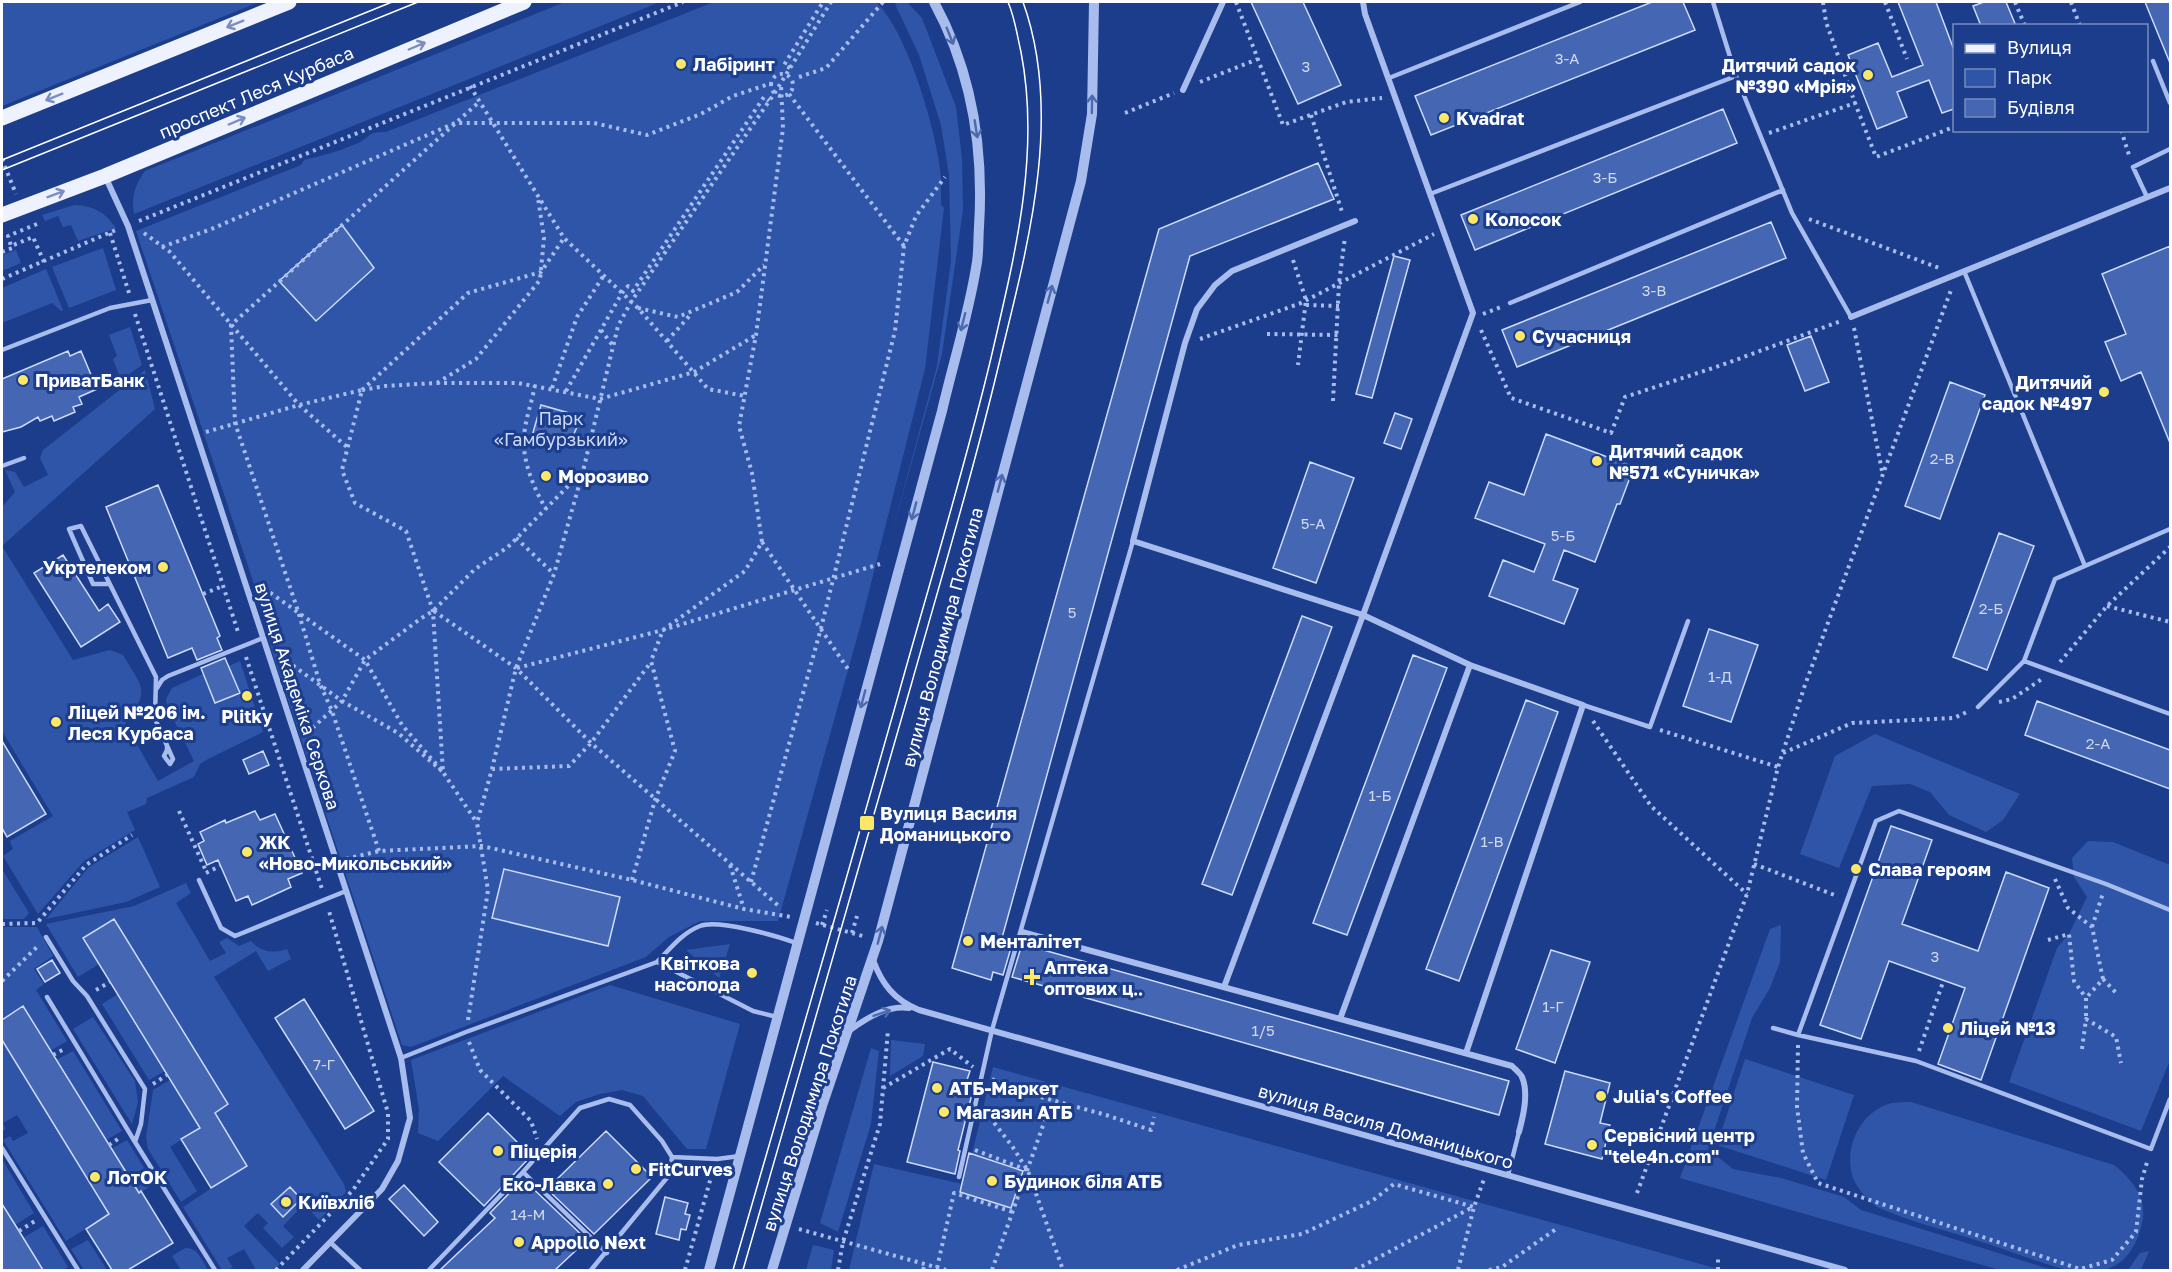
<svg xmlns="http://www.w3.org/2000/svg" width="2172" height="1272" font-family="'Golos Text',sans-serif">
<rect width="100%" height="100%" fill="#1c3d8c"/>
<path fill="#2f55a9" d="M2 2H259L2 106Z
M565 2H660L134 214C131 196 135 185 145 171Z
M714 2H876C908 33 937 132 941 177 941 186 941 196 941 205L944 208 925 369 860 627 778 921H700L669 937 646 957 411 1047 402 1045 272 651 253 581 136 231 301 165 304 160C322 156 339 151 356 144 372 137 365 132 386 132Z
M898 2H907L922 18 956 107 962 158 963 210 942 354 890 540 937 366 951 261 949 175 941 125 919 55 895 4Z
M74 205C94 206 105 212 116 228L78 241 71 225 63 227 58 216 45 221 42 215Z
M103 248 116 290 69 308 52 267Z
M16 250 21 263 2 271V255Z
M46 269 63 310 61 311 52 303 2 323V288Z
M130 327 142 365 121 380 113 359 117 356 109 335Z
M145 370 155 409 2 546 73 660 110 650 123 655C144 691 150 688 125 724L158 781 194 761 167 706 166 699 172 688 203 674 215 702 240 692 229 666 240 661 263 732 208 759 200 764 194 777 147 798 146 804 127 812 135 830 84 861 38 914 3 856 13 849 10 841 53 816 2 731V507L15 492 5 470 15 472 24 487 48 475 40 458 43 450Z
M1875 734 2020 794 2003 820 1986 832 1949 815 1930 792 1910 784 1872 786 1839 868 1800 854 1835 756Z
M138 837 160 887 126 902 46 919 89 867Z
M2088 841 2113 842 2170 865V1060L2141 1131 2009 1082 2057 948 2069 934 2087 897 2074 877 2072 858Z
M2 869 29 913 24 919H2Z
M186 883 191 893 176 903 210 961 226 953 219 942 227 938 239 946 251 941C261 952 273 954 287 949L291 959 268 971 256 951 214 977 344 1184 346 1192 319 1220 304 1204 283 1226 294 1237 282 1248 263 1228 268 1223 258 1213 244 1226 280 1264 273 1270H252L255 1268 244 1249 227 1258 233 1268 222 1270 183 1207 247 1165 215 1113 228 1104 115 919 83 938 99 964 78 977 46 924 134 906Z
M1781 925 1780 962 1770 988 1752 1018 1708 1149 1733 1169 1781 1178 1844 1197 1861 1210 2052 1270H2000L1680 1178 1770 929Z
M2 927H37L53 956 34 969 44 984 36 990 67 1041 50 1051 23 1007 2 1020Z
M730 944 719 978 686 950Z
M610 985 740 1024 706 1149H687L643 1096 622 1090 600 1094 576 1102 560 1116 503 1076 438 1141 418 1133 419 1109 411 1060Z
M118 994 165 1071 149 1080 102 1004Z
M93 1017 135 1081 138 1102 132 1124 73 1029Z
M2 1040 107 1211 111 1213 66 1241 3 1140 10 1136 13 1141 28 1133 17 1115 3 1123 6 1129 2 1132Z
M891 1040 925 1044 923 1056 890 1076Z
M871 1048 879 1051 871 1124 838 1232 820 1223Z
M73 1051 122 1131 106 1140 56 1060Z
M1745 1059 1854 1095 1826 1180 1717 1145Z
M993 1067 1722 1270H849L874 1164 962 1184 972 1154Z
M170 1080 198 1124 201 1127 170 1147 197 1191 181 1202 148 1149 146 1137 153 1090Z
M1911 1102 2114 1165C2132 1179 2148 1199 2142 1223 2138 1243 2126 1265 2104 1270 2094 1272 2078 1272 2068 1270 2037 1262 2007 1250 1976 1240 1943 1230 1909 1221 1877 1207 1867 1199 1858 1190 1853 1178 1843 1148 1860 1111 1892 1103 1898 1102 1905 1102 1911 1102Z
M127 1140 151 1179 148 1188 139 1193 111 1149Z
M2 1159 34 1213 15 1225 2 1203Z
M43 1226 68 1267 63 1270H43L23 1238Z
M88 1240 107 1270H84L71 1249Z
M813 1245 834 1250 831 1270H806Z
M185 1248C198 1247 202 1261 208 1270H181L172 1256Z
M2149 1251 2141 1270H2128L2140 1253Z"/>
<path fill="#4466b3" stroke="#cddbf9" stroke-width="1.5" d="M1251 2H1303L1341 85 1298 104Z
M1652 2H1683L1695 30 1431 135 1415 96Z
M1898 2H1936L1954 50V109L1942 113 1929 80 1897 92 1907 117 1877 129 1848 55 1878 43 1892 77 1923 65Z
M1984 2H2006L2016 26H1981L1973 6Z
M2145 2H2170V63Z
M1723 109 1737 143 1475 250 1461 215Z
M1318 163 1334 199 1190 256 1002 938 1013 941 1003 975 993 972 991 980 952 968 1159 229Z
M1771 222 1786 258 1517 367 1502 330Z
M342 225 374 268 316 321 279 281Z
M2170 246V443L2141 372 2121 381 2105 342 2126 334 2102 274Z
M1394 256 1410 260 1372 398 1356 394Z
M1811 336 1829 382 1805 391 1787 345Z
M68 351 70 356 81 351 97 389 79 397 82 404 73 407 75 412 54 421 52 416 40 421 38 417 21 427 2 432V379Z
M1950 382 1985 395 1940 519 1905 506Z
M541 405 569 413 577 427 572 438 560 443 532 436Z
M1395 413 1412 419 1401 449 1384 443Z
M1546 434 1634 467 1620 504H1617L1595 562 1564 550 1553 580 1578 589 1564 624 1489 596 1503 560 1534 572 1545 544 1475 518 1489 482 1524 495Z
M1310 462 1354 478 1316 583 1273 568Z
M158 485 220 636 217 638 222 650 197 660 192 648 168 658 106 507Z
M1999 533 2034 546 1987 670 1953 657Z
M63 555 99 611 108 604 120 622 81 647 34 573Z
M1302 616 1332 627 1232 895 1202 884Z
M1709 629 1758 645 1731 722 1683 706Z
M1413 655 1447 668 1347 935 1313 923Z
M225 658 240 693 215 703 201 668Z
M1526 700 1558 712 1459 981 1426 969Z
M2037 701 2170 750V789L2025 735Z
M2 741 46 814 7 837 2 828Z
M263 751 269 765 249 774 243 760Z
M255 811 260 820 275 814 302 873 288 879 291 887 252 905 248 896 236 901 218 860 207 865 198 844 204 841 200 832 225 820 226 823Z
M1891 826 1932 840 1902 924 1978 951 2006 872 2049 888 1981 1080 1938 1064 1965 988 1889 961 1861 1039 1820 1025Z
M504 869 620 897 608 946 492 918Z
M114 919 228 1104 215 1113 247 1166 211 1188 181 1139 200 1128 83 938Z
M1022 944 1509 1081 1499 1115 1012 977Z
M1551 950 1590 962 1555 1063 1516 1049Z
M52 960 60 973 45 982 37 969Z
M304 999 374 1111 345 1129 275 1018Z
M23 1006 139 1193 141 1191 173 1243 128 1270H112L86 1229 109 1214 2 1040V1020Z
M933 1062 970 1071 967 1080 975 1082 958 1150 960 1151 955 1174 907 1162Z
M1565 1071 1610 1083 1600 1123 1610 1125 1602 1159 1545 1144Z
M488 1113 531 1156 484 1206 439 1162Z
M606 1131 652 1177 594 1234 547 1189Z
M969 1153 1023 1171 1011 1208 960 1192Z
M523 1179 587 1240 555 1270H440L495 1218 490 1213Z
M404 1185 438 1222 424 1236 389 1199Z
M290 1187 301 1199 283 1217 271 1204Z
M665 1197 688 1203 685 1214 690 1215 686 1230 681 1229 679 1240 656 1234Z
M2 1204 19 1231 43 1270H2Z"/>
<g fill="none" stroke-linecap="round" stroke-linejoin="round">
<path stroke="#a8bded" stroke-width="4" stroke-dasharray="3 4.5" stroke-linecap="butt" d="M1236 2 1283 125 1346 102 1382 98
M1823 2 1826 22 1855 103
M1885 2 1907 59
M2015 2 2025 26
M2071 2 2080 26
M790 68 784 65 823 2
M771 85a11 11 0 1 1 22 0a11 11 0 1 1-22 0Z
M799 77 826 68 883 2
M1200 82 1258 59
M470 86 564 238 638 308 708 389 745 396
M789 94 904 246
M1125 113 1174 93
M1311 115 1343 215
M2121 130 2130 158
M1769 133 1855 103 1876 157 1954 127
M2 159 16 194
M1809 219 1939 268
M139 221 683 2
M37 224 8 236 11 246 33 237 44 262
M110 233 129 293
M144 233 170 252 299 405 347 447
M162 247 214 228 455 123H594L647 135 701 114 733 96 766 85
M2 252 15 247
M1293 260 1306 300 1298 365
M2 279 118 229
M1306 305 1339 306
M638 308 678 317 737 292 764 265
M135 314 239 635
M1483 314 1501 307
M1854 328 1882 471
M601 330 613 346
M1481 330 1511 398 1611 433 1625 397 1722 365 1841 321
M1267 334 1338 335
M1200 339 1301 303 1434 234
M667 341 692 313
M437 383 476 359 540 280 544 238 538 198
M535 385C532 402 525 420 524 437 522 460 534 489 546 509
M552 388 577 317 604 275
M362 390 385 386 436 383H518L600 399 694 372 756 335
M362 390 468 293 541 272 564 238
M566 391 622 293 628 286 633 291 764 97 769 101
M1333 401 1339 283 1345 237
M206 432 299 405 362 390 342 470 355 503 406 531 433 611 443 772 477 823
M516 538 554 574
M762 542 850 672
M258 584 365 660 402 725 443 772 398 733 342 701 284 659
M203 594 223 586
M2107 606 2170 622
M434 611 516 668 591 743 781 908
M246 657 322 889
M2060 662 2107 606 2170 547
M517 668 663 630 880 564
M1999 702 2012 699 2042 679
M1593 721 1651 806 1747 894
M1660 730 1778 767
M307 733 342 701 365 660 420 619 433 611 475 569 508 547 582 472
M1783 753 1852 723 1954 718 1969 711
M492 769 569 766 591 743 651 662
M179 811 206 871
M379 851 332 711 320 684 298 611 235 423 231 325 479 102
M346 859 379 851 482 846 632 880 744 909 791 917
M1754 864 1837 896
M730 865 744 909
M206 873 220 866
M2055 879 2068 908 2092 927 2103 979 2086 998
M632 880 655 800 675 751 651 661 663 630 745 571 762 542 752 473 739 426 756 335 783 128 781 84
M751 882 821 628 895 331 904 246 916 216 945 177
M816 923 866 937
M2 924 37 923 86 865 132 835
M822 925 827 910
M2092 927 2103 893
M852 933 857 916
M2048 940 2069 934 2074 981 2086 998V1019
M2103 979 2118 995
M2 981 39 945
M96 990 110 982
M468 1020 488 890 477 823 492 769 516 668 554 574 583 471 618 326 631 302 774 94 831 2
M469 1042 480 1070 531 1121 537 1139
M1798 1045 1797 1107 1803 1153 1818 1183 2080 1269 2112 1260 2136 1232 2142 1179 2148 1159
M2082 1049 2086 1019 2116 1037 2121 1063
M1919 1051 1943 982
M53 1055 66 1048
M992 1079 1008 1088 1106 1115 1151 1130 1154 1117
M153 1084 167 1075
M883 1088 950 1049 973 1067
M985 1111 1012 1146 1028 1171 1063 1270
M109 1145 121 1137
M975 1150 1027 1170
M1637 1193 1747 894 1778 767 1805 685 1951 290
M799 1229 946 1270
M19 1231 35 1221
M937 1268 954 1193 1013 1212
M276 1270 353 1190 388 1139V1113L329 911
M685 1270 713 1170
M838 1270 843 1242 880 1124 888 1030
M923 1270 925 1264
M992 1270 1052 1100
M1177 1270 1238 1245 1302 1234 1372 1201 1394 1184 1474 1207
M1355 1270 1473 1207
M1458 1270 1474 1207 1484 1179
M1489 1270 1502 1267 1556 1229
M1718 1270V1259"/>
<path stroke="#a8bded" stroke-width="4.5" d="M1713 2 1736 76 1792 213 1851 317
M2153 61 2170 103
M1389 78 1580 2
M1430 194 1736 76
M2147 197 2133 167 2170 149
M1964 271 2085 566
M1510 303 1783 190
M2 350 110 308 152 300
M2 466 24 458
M109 584H93L69 529 81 526 156 677 155 719 173 759 170 764 164 756 167 750V745
M2024 661 2170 714
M157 688 162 680 168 676 263 638
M1583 705 1650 727 1688 621
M1978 707 2024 661 2055 579 2170 529
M199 880 221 928 235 936 346 891
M46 937 73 981 87 996 145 1089 141 1124 135 1142 215 1270
M657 962 753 1011 777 1017
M47 997 135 1142
M1773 1028 1798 1035 1916 1061 2151 1149 2170 1099
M1798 1035 1876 821 1899 811 2106 884 2170 910
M401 1058 466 1032 657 962C670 949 682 933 700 926 718 919 777 936 796 943
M2 1148 78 1270
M523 1172 607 1253
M1508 1175 1519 1132
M959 1177 992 1030 1133 541
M331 1243 360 1270
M429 1270 523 1172 580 1108 609 1099 630 1105 662 1141 672 1157
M591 1270 670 1174 672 1157 717 1159 740 1156"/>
<path stroke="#a8bded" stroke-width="6" d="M1183 90 1223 2
M105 176 128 226 401 1058 410 1118 398 1161 382 1189 303 1270
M1355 221 1232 271 1215 285 1197 309 1185 343 1133 541 1363 615 1473 313 1365 14 1363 2
M1851 317 2170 188
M1022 932 1512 1066C1515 1069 1521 1074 1522 1077 1529 1093 1523 1117 1519 1132
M873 960C882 984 894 1000 919 1010L1845 1270
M1224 987 1363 615 1470 665 1583 705 1466 1053
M1340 1019 1470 665
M850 1030C867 1018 887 1005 909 1008"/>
<path stroke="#a8bded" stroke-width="10" d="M709 1270 942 411C953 364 968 316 976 268 979 255 978 241 979 227 984 148 972 72 934 2
M772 1270 822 1106 878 941 1081 181 1092 114 1094 2"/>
<path stroke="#eef2ff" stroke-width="15" d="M2 118 289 2
M2 215 105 176 524 2"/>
<path stroke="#fff" stroke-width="1.5" d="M2 160 392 2
M2 170 418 2
M733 1270C787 1083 842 895 895 707 927 591 963 475 991 358 1014 258 1041 155 1021 52 1017 35 1015 18 1008 2
M743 1270C800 1074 857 878 912 682 943 572 976 462 1002 351 1029 241 1063 113 1023 2"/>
</g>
<defs><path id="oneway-shaft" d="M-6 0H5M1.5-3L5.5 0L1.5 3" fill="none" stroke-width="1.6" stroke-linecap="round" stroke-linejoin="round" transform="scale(1.5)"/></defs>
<g stroke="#7a8ec0">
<use href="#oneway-shaft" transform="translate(235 24) rotate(158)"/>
<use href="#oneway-shaft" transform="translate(417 46) rotate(-23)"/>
<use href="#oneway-shaft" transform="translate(54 97) rotate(158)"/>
<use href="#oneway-shaft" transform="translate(237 121) rotate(-23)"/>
<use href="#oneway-shaft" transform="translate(56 194) rotate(-21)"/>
</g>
<g stroke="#4d6aae">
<use href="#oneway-shaft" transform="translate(950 36) rotate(68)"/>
<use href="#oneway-shaft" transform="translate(1092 104) rotate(-89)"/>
<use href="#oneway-shaft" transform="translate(976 129) rotate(81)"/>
<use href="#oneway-shaft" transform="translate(1050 294) rotate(-75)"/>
<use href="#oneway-shaft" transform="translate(963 322) rotate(104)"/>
<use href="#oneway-shaft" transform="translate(1000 483) rotate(-75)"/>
<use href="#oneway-shaft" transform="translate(914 511) rotate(105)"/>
<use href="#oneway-shaft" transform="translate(863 699) rotate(105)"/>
<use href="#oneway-shaft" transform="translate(880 935) rotate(-75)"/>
<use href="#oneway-shaft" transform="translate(882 1013) rotate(-19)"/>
</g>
<g fill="#fde766" stroke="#1c3d8c" stroke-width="2">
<circle cx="681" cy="64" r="6"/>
<circle cx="1868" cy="75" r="6"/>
<circle cx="1444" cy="118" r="6"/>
<circle cx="1473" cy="219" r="6"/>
<circle cx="1520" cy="336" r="6"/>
<circle cx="23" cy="380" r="6"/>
<circle cx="2104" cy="392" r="6"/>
<circle cx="1597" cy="461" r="6"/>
<circle cx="546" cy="476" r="6"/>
<circle cx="163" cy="567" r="6"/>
<circle cx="247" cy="696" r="6"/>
<circle cx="56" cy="722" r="6"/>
<rect x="859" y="815" width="16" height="16" rx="3"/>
<circle cx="247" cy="852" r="6"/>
<circle cx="1856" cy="869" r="6"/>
<circle cx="968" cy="941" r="6"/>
<circle cx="752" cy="973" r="6"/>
<path d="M1029 968h6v6h6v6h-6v6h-6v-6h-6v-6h6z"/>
<circle cx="1948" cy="1028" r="6"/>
<circle cx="937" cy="1088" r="6"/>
<circle cx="1601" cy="1096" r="6"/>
<circle cx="944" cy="1112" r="6"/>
<circle cx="1592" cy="1145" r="6"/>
<circle cx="498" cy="1151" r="6"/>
<circle cx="636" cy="1169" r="6"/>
<circle cx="95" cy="1177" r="6"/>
<circle cx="992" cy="1181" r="6"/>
<circle cx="608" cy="1184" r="6"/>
<circle cx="286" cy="1202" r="6"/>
<circle cx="519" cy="1242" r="6"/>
</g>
<g text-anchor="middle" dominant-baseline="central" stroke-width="6" stroke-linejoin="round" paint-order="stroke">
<g font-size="15" fill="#d0d9ec">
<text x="1567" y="58">3-А</text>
<text x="1306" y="66">3</text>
<text x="1605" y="177">3-Б</text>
<text x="1654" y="290">3-В</text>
<text x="1942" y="458">2-В</text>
<text x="1313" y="523">5-А</text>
<text x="1563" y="535">5-Б</text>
<text x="1991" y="608">2-Б</text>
<text x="1072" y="612">5</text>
<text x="1720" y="676">1-Д</text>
<text x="2098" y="743">2-А</text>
<text x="1380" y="795">1-Б</text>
<text x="1492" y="841">1-В</text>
<text x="1935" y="956">3</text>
<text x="1553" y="1006">1-Г</text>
<text x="1263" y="1030">1/5</text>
<text x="324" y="1064">7-Г</text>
<text x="528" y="1214">14-М</text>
</g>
<g font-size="18" font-weight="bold" fill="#fff" stroke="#1c3d8c" text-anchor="start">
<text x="693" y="64">Лабіринт</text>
<text x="1856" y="65" text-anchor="end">Дитячий садок<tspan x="1856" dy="21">№390 «Мрія»</tspan></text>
<text x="1456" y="118">Kvadrat</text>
<text x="1485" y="219">Колосок</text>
<text x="1532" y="336">Сучасниця</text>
<text x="35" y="380">ПриватБанк</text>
<text x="2092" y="382" text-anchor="end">Дитячий<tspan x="2092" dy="21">садок №497</tspan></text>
<text x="1609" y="451">Дитячий садок<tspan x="1609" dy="21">№571 «Суничка»</tspan></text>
<text x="558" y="476">Морозиво</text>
<text x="151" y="567" text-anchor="end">Укртелеком</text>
<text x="68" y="712">Ліцей №206 ім.<tspan x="68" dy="21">Леся Курбаса</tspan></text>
<text x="247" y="716" text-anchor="middle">Plitky</text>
<text x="880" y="813">Вулиця Василя<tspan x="880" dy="21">Доманицького</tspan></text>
<text x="259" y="842">ЖК<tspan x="259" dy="21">«Ново-Микольський»</tspan></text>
<text x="1868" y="869">Слава героям</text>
<text x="980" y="941">Менталітет</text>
<text x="740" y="963" text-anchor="end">Квіткова<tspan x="740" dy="21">насолода</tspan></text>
<text x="1044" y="967">Аптека<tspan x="1044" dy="21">оптових ц‥</tspan></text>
<text x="1960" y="1028">Ліцей №13</text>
<text x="949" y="1088">АТБ-Маркет</text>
<text x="1613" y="1096">Julia's Coffee</text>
<text x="956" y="1112">Магазин АТБ</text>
<text x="1604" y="1135">Сервісний центр<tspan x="1604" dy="21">"tele4n.com"</tspan></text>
<text x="510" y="1151">Піцерія</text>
<text x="648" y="1169">FitCurves</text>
<text x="107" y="1177">ЛотОК</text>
<text x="1004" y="1181">Будинок біля АТБ</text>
<text x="596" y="1184" text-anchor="end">Еко-Лавка</text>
<text x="298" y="1202">Київхліб</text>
<text x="531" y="1242">Appollo Next</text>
</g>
<g font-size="18" fill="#fff" stroke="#1c3d8c">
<text transform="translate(256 92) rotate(-23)">проспект Леся Курбаса</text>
<text transform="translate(942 637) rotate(-75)">вулиця Володимира Покотила</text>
<text transform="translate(298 696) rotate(72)">вулиця Академіка Сєркова</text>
<text transform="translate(809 1103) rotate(-72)">вулиця Володимира Покотила</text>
<text transform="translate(1386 1126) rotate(16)">вулиця Василя Доманицького</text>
</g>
<g font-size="18" fill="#cddbf9" stroke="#1c3d8c">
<text x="561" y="418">Парк<tspan x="561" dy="21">«Гамбурзький»</tspan></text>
</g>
</g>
<rect width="2172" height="1272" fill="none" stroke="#ffffff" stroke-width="6"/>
<rect x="1953" y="24" width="195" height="108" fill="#1c3d8c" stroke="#778bba" stroke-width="1.5"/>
<rect x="1965" y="44" width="30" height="9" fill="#eef2ff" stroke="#778bba" stroke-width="1.5"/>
<text x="2007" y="54" font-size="18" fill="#ffffff">Вулиця</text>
<rect x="1965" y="69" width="30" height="18" fill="#2f55a9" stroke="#778bba" stroke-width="1.5"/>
<text x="2007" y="84" font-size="18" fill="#ffffff">Парк</text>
<rect x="1965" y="99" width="30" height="18" fill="#4466b3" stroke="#778bba" stroke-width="1.5"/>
<text x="2007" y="114" font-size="18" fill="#ffffff">Будівля</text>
</svg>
